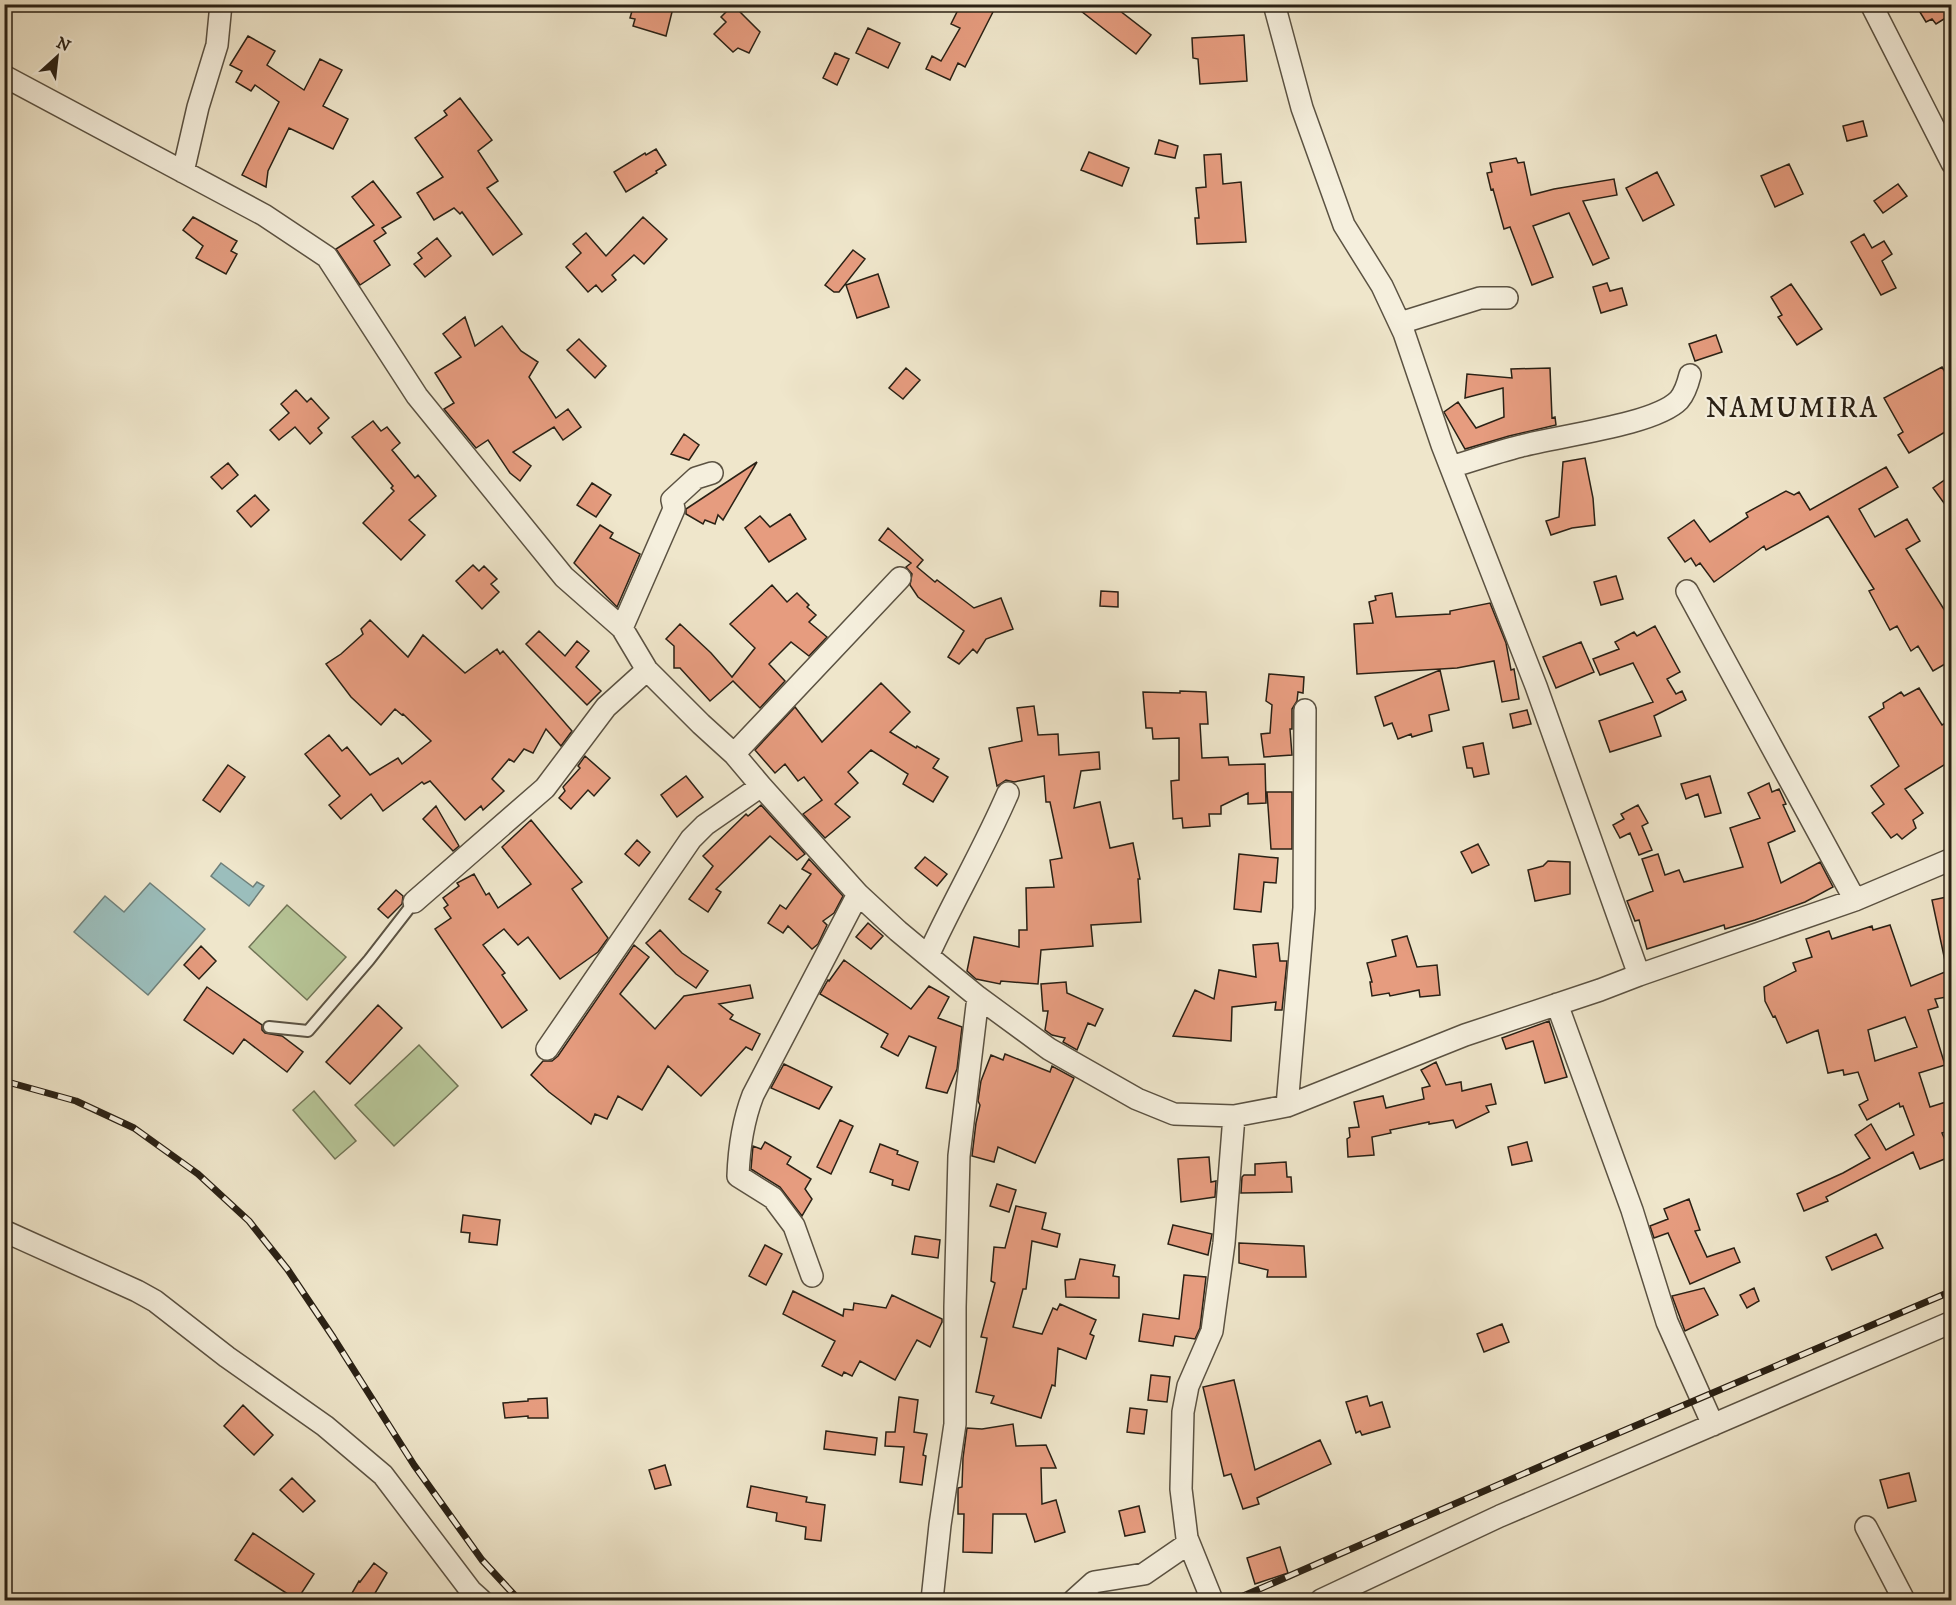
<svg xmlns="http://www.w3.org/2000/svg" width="1956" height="1605" font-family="'IM FELL DW Pica',serif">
<rect width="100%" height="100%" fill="#efe6cb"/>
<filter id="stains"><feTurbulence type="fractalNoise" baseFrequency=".00333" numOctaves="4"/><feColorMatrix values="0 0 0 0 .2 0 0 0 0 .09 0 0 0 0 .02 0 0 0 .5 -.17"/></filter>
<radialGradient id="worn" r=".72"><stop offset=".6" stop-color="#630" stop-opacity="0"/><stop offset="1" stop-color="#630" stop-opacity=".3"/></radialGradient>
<path fill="#b7c698" stroke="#707456" stroke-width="1.5" d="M287 905 346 957 307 1000 249 947Z
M419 1045 458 1086 394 1146 355 1105Z
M314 1091 356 1141 335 1159 293 1110Z"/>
<path fill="#9bbebc" stroke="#6e7f79" stroke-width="1.5" d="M221 863 253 887 257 882 264 886 249 906 211 876Z
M150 883 205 929 148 995 74 932 105 896 124 912Z"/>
<path fill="#e69c7f" stroke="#2a2115" stroke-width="1.5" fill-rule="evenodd" d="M634 4H674L666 36 633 26 635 19 630 18Z
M961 4H997L965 67 958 63 950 80 926 69 932 56 941 61 960 28 951 24Z
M1072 4H1111L1151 35 1136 54Z
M1915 4H1952V14L1936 24 1932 19 1926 22Z
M733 5 760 32 749 53 738 48 733 52 714 34 726 22 721 17Z
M868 28 900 43 888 68 856 53Z
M1244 35 1247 81 1200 84 1198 59 1193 58 1192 38Z
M248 36 275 51 267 65 304 90 320 59 342 70 323 106 348 119 333 149 289 128 268 171 266 187 242 175 279 102 255 85 251 91 236 82 242 71 230 65Z
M835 53 849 59 837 85 823 78Z
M460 98 492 140 478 151 498 181 487 188 522 234 493 255 462 212 460 214 454 208 434 220 417 193 443 177 415 138 447 115 444 111Z
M1863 121 1867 136 1847 141 1843 126Z
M1159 140 1178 146 1175 158 1155 154Z
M656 149 666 165 656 171 657 173 626 192 614 172 645 153 646 155Z
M1089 152 1129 168 1122 186 1081 170Z
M1221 154 1223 184 1241 182 1246 242 1197 244 1195 218H1199L1196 188 1206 187 1204 155Z
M1516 158 1518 163 1524 162 1531 195 1554 189 1614 179 1617 195 1583 201 1609 258 1593 265 1569 213 1533 226 1553 277 1532 285 1510 227 1504 229 1493 189 1491 190 1487 173 1492 172 1490 163Z
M1789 164 1803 194 1775 207 1761 176Z
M1657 172 1674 205 1643 221 1626 188Z
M373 181 401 217 382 228 386 233 374 241 390 265 360 285 336 249 374 225 352 197Z
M1898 184 1907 196 1883 213 1874 201Z
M193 217 237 241 231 251 237 254 226 274 196 258 203 246 183 230Z
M643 217 667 239 644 264 634 255 612 275 616 280 602 292 596 285 588 292 566 267 581 253 573 244 586 233 606 256Z
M1864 234 1872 248 1884 241 1892 254 1882 261 1896 288 1881 295 1851 242Z
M437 238 451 256 425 277 414 264 422 258 418 253Z
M853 250 865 259 839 292H834L825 285Z
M878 274 889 307 857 318 846 285Z
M1607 283 1610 291 1622 288 1627 305 1601 313 1593 287Z
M1791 284 1822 329 1797 345 1778 317 1782 315 1771 297Z
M465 317 475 346 502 326 521 351 538 362 529 377 556 418 568 409 581 427 563 440 554 427 513 452 531 466 520 481 510 473 488 440 476 448 444 409 454 403 435 373 461 357 443 334Z
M1716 335 1722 352 1695 361 1689 344Z
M579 339 606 366 595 378 567 350Z
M1942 367 1952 384V428L1909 453 1898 435 1903 432 1884 398Z
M906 368 920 380 903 399 889 388Z
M1550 368 1552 418 1555 417 1556 425 1509 436 1465 449 1444 412 1458 402 1476 428 1504 417 1503 388 1465 398 1467 374 1512 378 1511 369Z
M296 390 307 402 311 398 329 418 318 428 322 433 310 444 295 427 279 440 270 430 289 413 281 404Z
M373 421 381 431 387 427 400 443 392 450 415 478 418 475 436 496 409 520 425 535 401 560 363 523 394 491 391 488 393 486 352 437Z
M684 434 699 445 689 460 671 454Z
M1585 458 1593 498 1595 525 1572 528 1551 535 1546 521 1559 517 1563 462Z
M757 462 723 520 718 515 715 524 705 520 703 524 686 514V509Z
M228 463 238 475 222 489 211 477Z
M1886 467 1898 487 1859 509 1875 537 1907 519 1920 541 1906 549 1952 622V660L1933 671 1918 646 1911 651 1897 626 1890 630 1869 591 1874 589 1828 516 1766 550 1764 546 1714 582 1700 563 1696 566 1691 558 1685 562 1668 538 1694 520 1710 542 1748 517 1746 513 1786 491 1794 495 1799 492 1810 510Z
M1952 475V514L1933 488Z
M592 483 611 495 596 517 577 505Z
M255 495 269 510 251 527 237 511Z
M790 514 806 539 769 562 745 528 760 516 770 527Z
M600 525 613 533 610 538 640 554 617 607 574 563Z
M888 528 923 560 917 567 935 582 937 580 974 608 1001 598 1013 629 986 639 977 653 973 649 959 664 948 657 964 631 918 597 910 585 912 574 906 567 911 563 879 540Z
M473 565 479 571 484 566 497 579 491 584 499 592 482 609 456 581Z
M1616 576 1623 599 1601 605 1594 582Z
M772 585 787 602 797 593 809 605 807 607 816 615 809 622 827 637 809 656 791 642 769 664 785 681 760 708 733 681 710 701 680 668H674V646L666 639 680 624 711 653 732 677 755 648 730 624Z
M1101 591 1118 592V607L1100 606Z
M1392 593 1396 617 1450 614V611L1490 603 1506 643 1511 670 1514 669 1519 699 1502 702 1494 661 1457 668 1357 674 1354 624 1373 623 1369 602 1376 600 1375 596Z
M370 620 408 657 423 635 465 673 497 649 500 654 503 651 572 731 561 746 546 729 533 753 524 749 514 762 509 759 492 779 504 791 483 810 481 806 465 820 430 781 424 784 422 782 383 811 371 794 341 819 329 805 340 796 305 754 329 735 342 751 347 747 370 775 398 758 402 764 431 741 403 714 402 715 395 709 381 725 351 697 326 664 341 654 363 634 361 629Z
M1655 626 1680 672 1667 679 1676 694 1682 691 1686 700 1654 716 1661 736 1610 752 1599 721 1653 702 1633 663 1600 675 1593 659 1619 649 1615 642 1634 632 1637 636Z
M539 631 565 656 577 641 589 651 576 667 601 691 587 705 526 644Z
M1581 642 1594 672 1556 688 1543 657Z
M1440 670 1449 710 1429 715 1432 731 1412 737 1411 734 1398 739 1392 723 1384 726 1375 697Z
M1269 674 1304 677 1303 693 1298 692 1297 701 1292 709V729H1290L1292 755 1264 757 1261 734 1270 733 1272 705 1266 701Z
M881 683 910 712 890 732 916 748 917 746 939 759 933 768 948 777 933 802 903 784 908 774 871 750 848 772 858 783 835 804 850 817 825 838 803 814 822 800 804 777 798 781 785 764 775 773 755 750 795 707 822 742Z
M1919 688 1942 725 1952 719V760L1905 789 1923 813 1913 820 1916 828 1902 839 1897 834 1891 838 1872 813 1884 804 1871 786 1899 766 1869 717 1884 708 1883 703 1901 692 1904 696Z
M1180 691 1206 692 1208 724H1200L1202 758 1228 757 1229 765 1265 764 1266 803 1248 804V793L1221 806V814H1209L1210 826 1183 828 1182 818 1173 819 1171 781 1179 780V738L1153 739 1152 728H1146L1143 692 1180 693Z
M1034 706 1038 735 1058 734 1059 755 1099 752 1100 769 1081 771 1074 808 1100 802 1110 848 1133 843 1140 879H1138L1141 922 1091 925 1093 946 1041 950 1038 984 1001 981 1000 984 976 979 967 971 974 937 1019 947V930H1027L1026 888 1054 887 1050 860 1062 858 1050 802H1046L1044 776 1014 782 1006 780 997 786 989 748 1022 741 1017 708Z
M1527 710 1531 724 1513 728 1510 714Z
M1483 743 1489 774 1474 777 1472 768H1467L1463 747Z
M585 756 610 778 594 796 588 790 571 809 559 798 565 791 563 787 580 768 578 766Z
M228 765 245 777 220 812 203 800Z
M686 776 703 797 677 817 661 795Z
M1710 776 1721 813 1705 817 1698 794 1686 799 1681 784Z
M1769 783 1772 792 1779 789 1786 804 1783 805 1795 831 1768 843 1781 883 1820 862 1833 887 1805 902 1755 920 1725 929 1724 925 1647 949 1639 920 1635 921 1627 901 1653 891 1642 859 1658 854 1665 875 1679 870 1684 882 1743 867 1730 828 1760 818 1748 793Z
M1267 792H1292V849H1271Z
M761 805 805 854 797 860 770 836 716 889 721 892 708 912 689 899 713 866 703 856 746 814 748 816Z
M1638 805 1648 823 1642 826 1652 850 1639 855 1630 833 1620 838 1613 825 1624 819 1621 814Z
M436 806 459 846 453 851 423 819Z
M531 820 582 882 572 889 608 938 598 952 560 979 528 937 518 945 504 929 483 945 505 973 502 975 527 1010 502 1028 435 929 451 918 444 908 448 905 443 898 459 886 457 883 474 874 486 895 489 893 498 908 531 884 502 847Z
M637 840 650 852 639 866 625 854Z
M1478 844 1489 865 1472 873 1461 852Z
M1239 854 1278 858 1276 883 1264 882 1261 912 1234 909Z
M925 857 947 874 937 886 915 868Z
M809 859 843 896 834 913 823 921 827 925 818 944 812 949 788 926 783 933 768 923 780 905 786 909 811 874 802 869Z
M1548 861 1570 862V894L1535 901 1528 870 1543 866Z
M396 890 403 896 402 904 388 918 378 909Z
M1952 896V960L1945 961 1932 900Z
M868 923 883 936 871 949 856 937Z
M1890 925 1911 986 1952 969V996L1935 999 1938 1007 1928 1010 1945 1065 1919 1073 1930 1107 1952 1100V1130L1942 1133 1952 1156 1920 1169 1913 1152 1826 1197 1828 1201 1804 1211 1797 1194 1843 1173 1870 1158 1855 1135 1871 1124 1886 1150 1914 1135 1903 1106 1900 1107 1899 1103 1867 1120 1859 1105 1868 1100 1858 1072 1844 1075 1843 1070 1828 1073 1818 1030 1787 1043 1775 1016 1773 1017 1765 1001 1764 987 1796 971 1793 963 1812 957 1806 939 1829 931 1832 939 1872 926 1873 930ZM1905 1017 1917 1047 1875 1061 1868 1030Z
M660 930 682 953 708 971 696 988 676 974 646 943Z
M1407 936 1417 967 1437 965 1440 995 1420 997 1419 990 1390 996 1389 993 1372 996 1370 982H1372L1367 963 1396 956 1392 940Z
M1278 943 1280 961H1287L1282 1010H1275L1276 1002 1232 1007 1231 1041 1173 1036 1195 990 1214 999 1219 970 1256 977 1253 945Z
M634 945 649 957 620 994 655 1029 684 996 750 985 753 998 719 1004 733 1015 730 1019 760 1034 752 1050 746 1047 701 1096 668 1066 642 1110 618 1096 607 1119 595 1114 591 1124 549 1092 531 1075 543 1061H552L558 1056Z
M201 946 216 961 199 979 184 965Z
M844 960 911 1009 929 986 949 997 938 1018 962 1027 957 1069 947 1093 926 1088 936 1047 909 1036 898 1056 881 1047 888 1034 820 994 828 980 829 981Z
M1066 982 1067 993 1103 1009 1095 1026 1088 1023 1077 1050 1063 1042 1065 1038 1052 1035 1045 1030 1048 1011H1043L1041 984Z
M207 987 262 1025V1030L265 1033 282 1036 303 1052 287 1072 244 1039 233 1054 184 1020Z
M378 1005 402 1028 350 1084 326 1062Z
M1549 1021 1567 1077 1545 1083 1533 1041 1506 1049 1502 1038Z
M1005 1054 1050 1072 1052 1066 1074 1078 1035 1163 998 1147 994 1162 972 1156 976 1123 980 1105 978 1101 981 1081 991 1055 1003 1060Z
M1436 1062 1446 1085 1461 1082 1462 1091 1491 1084 1496 1104 1486 1106 1489 1112 1456 1128 1453 1120 1429 1124V1122L1390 1130 1391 1133 1372 1137 1374 1155 1348 1157 1347 1139 1350 1137 1349 1128 1359 1127 1354 1102 1383 1096 1386 1108 1424 1099 1422 1088 1430 1086 1421 1070Z
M784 1064 832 1087 819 1109 771 1088Z
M840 1120 853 1126 831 1174 817 1167Z
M765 1142 791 1157 787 1164 811 1179 805 1189 812 1199 802 1216 780 1187 751 1169 753 1146 761 1149Z
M1527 1142 1532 1161 1512 1165 1508 1147Z
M880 1144 898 1151 897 1154 918 1162 909 1190 892 1185 893 1180 870 1172Z
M1209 1157 1211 1182 1216 1181 1215 1197 1181 1202 1178 1159Z
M1286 1162 1287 1177H1291L1292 1192 1241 1193 1242 1177 1244 1175H1255V1164Z
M997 1184 1016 1190 1009 1212 990 1206Z
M1689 1199 1700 1230 1695 1231 1707 1257 1734 1248 1740 1262 1690 1284 1668 1233 1654 1238 1650 1226 1668 1219 1664 1209Z
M1016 1206 1046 1213 1042 1229 1060 1234 1057 1247 1032 1241 1026 1289H1023L1013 1327 1042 1334 1053 1308 1057 1310 1060 1304 1096 1320 1090 1334 1094 1336 1086 1359 1058 1348 1055 1386 1052 1385 1041 1418 991 1403 994 1396 976 1392 987 1338 981 1337 995 1283 991 1281 994 1247 1005 1248Z
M463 1215 500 1220 497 1245 469 1242 470 1233 461 1232Z
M1173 1225 1212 1234 1208 1255 1168 1244Z
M1876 1234 1883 1248 1832 1270 1826 1257Z
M915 1236 940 1240 938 1258 912 1254Z
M1239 1243 1304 1246 1306 1277H1267L1268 1270 1239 1263Z
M765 1245 782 1254 766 1285 749 1276Z
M1080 1259 1115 1265 1113 1276 1119 1277V1298L1066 1297 1065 1280 1075 1279Z
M1184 1275 1206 1277 1200 1328 1195 1339 1175 1336 1173 1346 1139 1341 1143 1314 1179 1319Z
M1704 1288 1718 1315 1685 1331 1672 1296Z
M1754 1288 1759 1301 1747 1308 1740 1295Z
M793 1291 843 1316 844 1309 853 1310 854 1303 886 1308 892 1295 942 1319V1322L930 1347 917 1340 895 1380 860 1361 852 1376 844 1372 842 1376 822 1366 835 1341 783 1314Z
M1502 1324 1509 1342 1484 1352 1477 1334Z
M1151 1375 1170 1377 1167 1402 1148 1400Z
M1234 1380 1255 1470 1320 1440 1331 1464 1257 1498 1259 1504 1243 1509 1231 1474 1224 1476 1203 1387Z
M1367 1396 1370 1406 1382 1402 1390 1427 1362 1435 1360 1431 1356 1433 1346 1402Z
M899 1397 918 1400 914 1432 927 1434 923 1455 926 1456 922 1485 900 1482 904 1447 885 1446 886 1432H895Z
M547 1398 548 1418H528V1416L505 1418 503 1403 528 1401V1399Z
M243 1405 273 1435 254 1455 224 1426Z
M1130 1408 1147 1410 1144 1434 1127 1432Z
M1013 1424 1016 1446 1046 1445 1056 1468H1041L1042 1504 1056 1500 1065 1532 1035 1542 1026 1514H993L992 1553 963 1552 964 1514H958V1488L962 1487 963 1458 967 1428 982 1429Z
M826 1431 877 1438 875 1455 824 1449Z
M665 1465 671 1485 655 1489 649 1470Z
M1909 1473 1916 1501 1888 1508 1880 1480Z
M292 1478 315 1501 303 1512 280 1490Z
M751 1486 807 1497 806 1502 825 1505 821 1541 805 1539 806 1527 776 1521 777 1513 747 1507Z
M1139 1506 1145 1532 1125 1536 1119 1511Z
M253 1533 314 1574 297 1600 235 1560Z
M1280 1547 1288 1573 1255 1584 1247 1558Z
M374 1563 387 1573 371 1600H348L359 1581 360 1582Z"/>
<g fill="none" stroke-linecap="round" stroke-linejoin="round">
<g stroke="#5b5242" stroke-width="14">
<path id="service" d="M269 1027 308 1031 369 960 414 902"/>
</g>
<g stroke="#5b5242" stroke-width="24">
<path id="minor" d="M1274 4 1302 108 1344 225 1382 286 1404 333 1442 445 1536 686 1639 975
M1871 4 1952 163
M4 76 264 215 327 257 417 396 564 577 622 628 647 670 701 724 734 754 761 786 858 894 898 931 928 956 978 997 1049 1049 1137 1099 1174 1114 1234 1116 1287 1106 1465 1035 1600 990 1639 975 1855 900 1952 859
M183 172 198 107 217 45 221 4
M1400 323 1480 298H1507
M1451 467C1474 460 1497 452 1521 446 1557 436 1655 425 1679 400 1685 393 1688 383 1690 375
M1687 591 1855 900
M622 628 674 509 672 500 696 478 712 473
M734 754 900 578
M414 902 545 788 606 707 647 670
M928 956C953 901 984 849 1008 793
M1557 1004 1632 1210 1667 1322 1713 1425
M547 1049 691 839 705 825 761 786
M1287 1106 1304 908 1305 710
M4 1231 137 1291 155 1301 227 1357 325 1426 383 1475 471 1591 481 1600
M812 1276 794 1226 773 1198 738 1176C739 1148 743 1121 753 1095L858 894
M1866 1527 1904 1600
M932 1600 940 1525 955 1424V1307L959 1156 978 997
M1074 1600 1094 1582 1144 1574 1189 1543
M1212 1600 1187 1538 1181 1489 1183 1412 1188 1386 1212 1331 1224 1243 1234 1116
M1321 1600 1500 1516 1952 1322"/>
</g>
<use href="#service" stroke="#f5efdd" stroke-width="10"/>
<use href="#minor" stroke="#f5efdd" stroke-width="21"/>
<g stroke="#2a2115" stroke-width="7">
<path id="rail" d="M4 1081 76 1101 134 1128 198 1174 249 1221 288 1270 333 1337 414 1465 482 1560 519 1600
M1234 1600 1576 1451 1952 1291"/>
</g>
<use href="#rail" stroke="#f5efdd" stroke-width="4.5" stroke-dasharray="14" stroke-linecap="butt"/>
</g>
<g text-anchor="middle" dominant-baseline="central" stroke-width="4.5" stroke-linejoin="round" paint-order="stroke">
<g font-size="28" letter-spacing="1.5" fill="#2a2115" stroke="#f5efdd">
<text x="1792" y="408">NAMUMIRA</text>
</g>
</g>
<rect width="1956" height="1605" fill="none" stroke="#efe6cb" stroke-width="24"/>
<rect x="6" y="6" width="1944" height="1593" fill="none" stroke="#2a2115" stroke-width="3"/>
<rect x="12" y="12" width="1932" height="1581" fill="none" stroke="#2a2115" stroke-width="1.5"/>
<g transform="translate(57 57) rotate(27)" stroke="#f5efdd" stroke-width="4.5" paint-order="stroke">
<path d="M0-4.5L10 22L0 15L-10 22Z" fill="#2a2115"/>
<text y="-9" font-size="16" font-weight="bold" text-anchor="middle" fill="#2a2115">N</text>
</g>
<rect width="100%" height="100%" filter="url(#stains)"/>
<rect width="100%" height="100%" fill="url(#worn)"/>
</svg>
